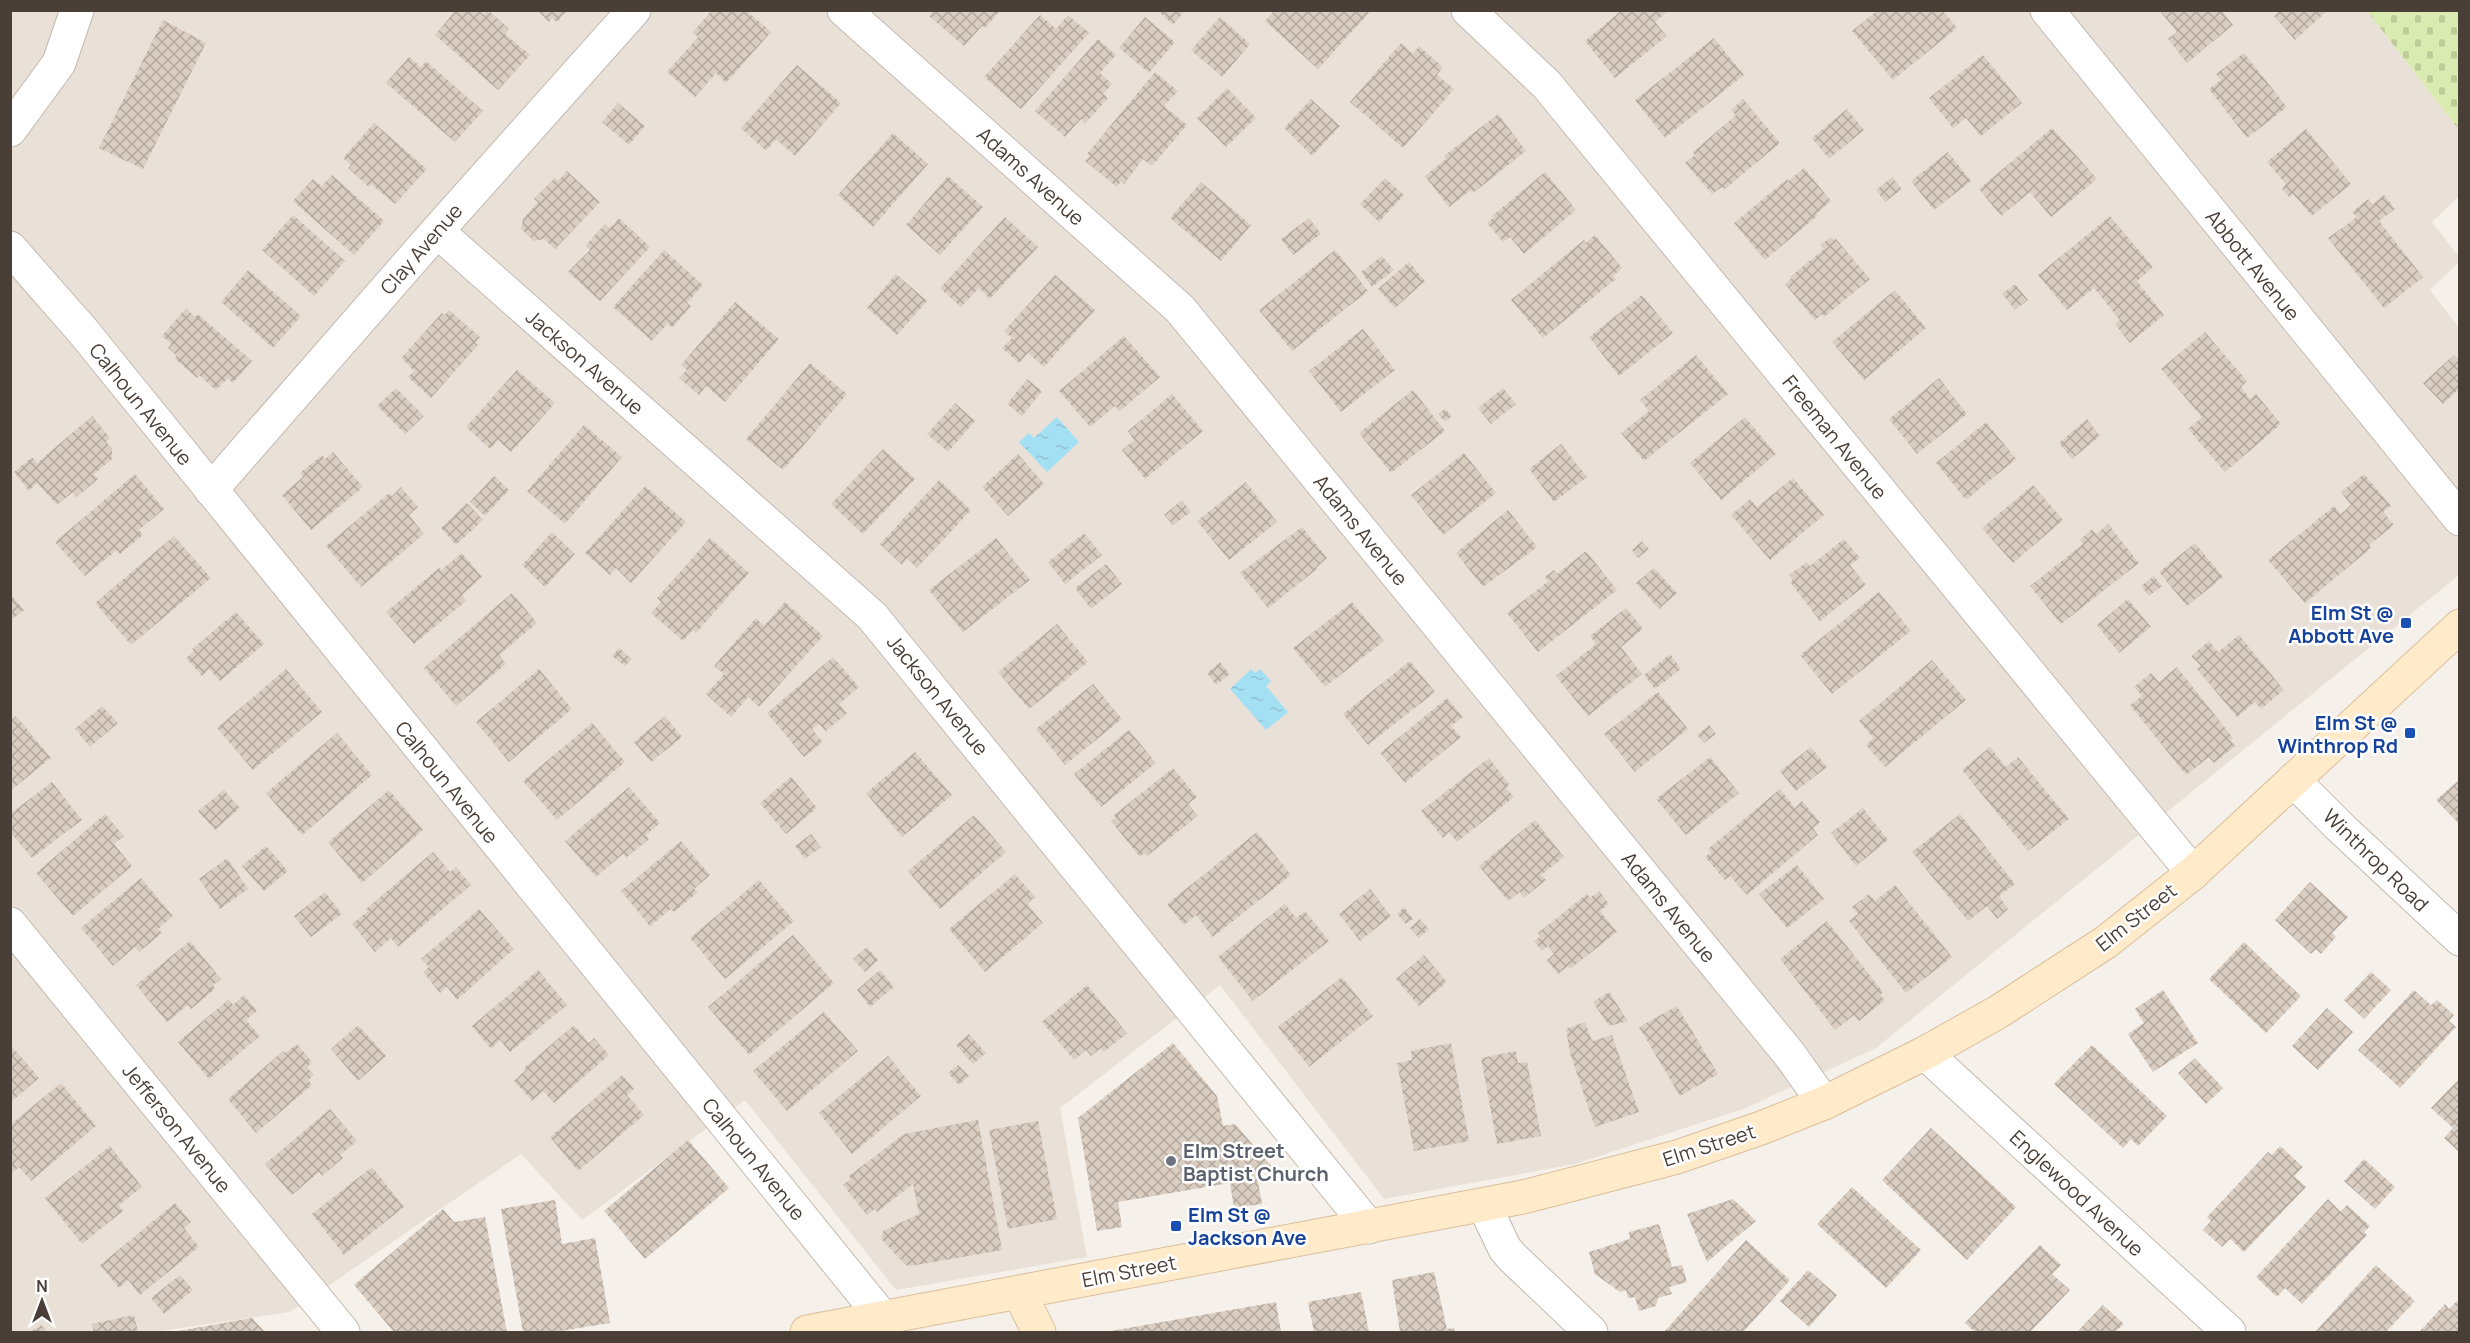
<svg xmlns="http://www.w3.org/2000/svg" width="2470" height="1343" font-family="Manrope,sans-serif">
<defs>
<pattern id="cemetery-stones" width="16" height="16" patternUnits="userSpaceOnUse" patternTransform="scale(1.5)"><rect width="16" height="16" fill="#daebb1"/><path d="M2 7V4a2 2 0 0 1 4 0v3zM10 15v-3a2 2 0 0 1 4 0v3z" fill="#bdcb99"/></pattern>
<pattern id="water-ripples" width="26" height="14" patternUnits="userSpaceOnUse" patternTransform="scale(1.5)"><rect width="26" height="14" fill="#a4e0f3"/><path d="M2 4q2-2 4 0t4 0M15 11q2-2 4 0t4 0" fill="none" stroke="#8fc1d1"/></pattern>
<pattern id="building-cross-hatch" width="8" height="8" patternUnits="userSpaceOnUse" patternTransform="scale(1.5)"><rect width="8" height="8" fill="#dacdc1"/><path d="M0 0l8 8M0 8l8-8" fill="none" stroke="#b3a89e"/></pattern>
</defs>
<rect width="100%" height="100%" fill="#f5f0e9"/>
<path fill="#e9e1d7" d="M10 11H2367L2459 130V196L2432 222 2459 257V262L2430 290 2459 328V575L1876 1048 1746 1108 1575 1164 1384 1199 1220 985 1060 1108 1087 1257 896 1290 745 1100 582 1220 521 1154 290 1312 154 1332H11Z"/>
<path fill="url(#cemetery-stones)" d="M2367 11H2459V130Z"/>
<path fill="url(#water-ripples)" d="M1057 417 1079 442 1047 472 1019 442 1029 433 1034 438Z
M1251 669 1255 673 1260 669 1271 681 1266 686 1288 712 1266 730 1230 689Z"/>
<path fill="url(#building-cross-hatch)" d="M456 10H479L484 15 488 10 509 29 505 34 530 55 498 90 435 35Z
M537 10H568L557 22 552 18 549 22Z
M712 10H746L771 32 726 83 716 73 695 97 667 72 698 37 693 32Z
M934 10H1001L985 28 982 26 964 46 929 16Z
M1157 10H1185L1173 25Z
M1275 10H1366L1369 13 1318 69 1265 21Z
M1622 10H1669L1655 22 1667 36 1615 78 1585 41Z
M1878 10H1942L1957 28 1893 80 1852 31Z
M2159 10H2221L2233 25 2187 63 2168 39 2177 32Z
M2281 10H2328L2295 40 2274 16Z
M1040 15 1056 29 1068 15 1089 33 1021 109 984 77Z
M1145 17 1175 42 1149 73 1119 48Z
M1220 17 1250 44 1222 77 1191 50Z
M163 20 206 43 143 169 99 148Z
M1714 38 1744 75 1665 138 1635 100Z
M1098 39 1116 55 1100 73 1112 84 1103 94 1108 98 1085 124 1081 119 1065 137 1035 111Z
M1401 43 1413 54 1419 46 1443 67 1437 75 1454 89 1403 148 1350 102Z
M2244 53 2287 107 2247 138 2209 89 2221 80 2216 74Z
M1983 55 2022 103 1981 136 1966 118 1953 128 1929 98Z
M409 57 421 67 426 61 483 111 455 142 386 83Z
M797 65 841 103 795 156 776 139 766 151 741 128Z
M1155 72 1178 91 1164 106 1187 125 1152 166 1143 159 1124 184 1121 181 1117 187 1085 161 1090 156 1087 154Z
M1227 88 1256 118 1226 147 1197 118Z
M1311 99 1340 126 1312 156 1284 128Z
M1743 99 1780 143 1725 189 1722 187 1712 194 1685 163 1695 155 1693 152 1736 115 1731 110Z
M618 103 645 126 629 145 602 122Z
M1847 109 1864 130 1829 159 1812 138Z
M1498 114 1526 151 1473 193 1471 190 1449 207 1425 176 1446 159 1444 156Z
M374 123 427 169 395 204 371 184 369 187 348 168 351 165 343 158Z
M2052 128 2097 179 2051 217 2030 192 2001 216 1979 189Z
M2306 129 2351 184 2312 216 2293 194 2289 197 2282 189 2286 184 2267 162Z
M893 133 928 164 873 227 838 195Z
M1948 152 1971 181 1934 210 1911 181Z
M1804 168 1831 201 1816 214 1817 216 1765 260 1734 223 1787 179 1788 181Z
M567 171 600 202 555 249 544 239 534 241 521 229 523 219 538 202 534 199 555 178 558 181Z
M1545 172 1576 210 1524 254 1510 237 1503 242 1487 223 1494 217 1492 216Z
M332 175 384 221 354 255 293 201 313 179 321 186Z
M948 176 983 207 940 255 906 225Z
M1892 177 1902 189 1885 202 1876 190Z
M1385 178 1404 195 1379 222 1360 204Z
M1201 182 1251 225 1221 261 1170 218Z
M2384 195 2395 209 2379 221 2423 277 2384 308 2328 238 2357 217 2352 212 2368 199 2373 204Z
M293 215 345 261 314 296 262 250Z
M2110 216 2153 267 2137 281 2164 315 2130 343 2115 324 2120 320 2094 288 2067 310 2038 275Z
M1005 217 1038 247 990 299 979 288 961 307 940 288Z
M619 218 650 247 600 301 568 272 590 250 585 246 605 224 610 228Z
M1309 218 1321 234 1293 255 1281 239Z
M1595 235 1622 268 1613 276 1616 279 1543 338 1511 300 1584 240 1586 243Z
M1831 237 1834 240 1836 239 1870 279 1824 317 1822 314 1815 320 1785 284 1792 278 1790 277 1824 249 1820 245Z
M664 250 703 285 687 303 691 306 672 328 668 323 652 341 613 307Z
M1335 250 1368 291 1292 351 1259 310Z
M1382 256 1394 270 1372 287 1361 272Z
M1409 262 1425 281 1395 308 1378 289Z
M248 270 301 316 273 348 221 302Z
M896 274 927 301 897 335 867 308Z
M1055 275 1095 310 1044 367 1028 353 1019 363 1002 348 1012 338 1004 331Z
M2015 284 2028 300 2015 310 2002 294Z
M1895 290 1926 328 1864 380 1832 342Z
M1642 295 1673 333 1619 376 1589 337Z
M735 302 779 339 725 402 706 386 699 395 679 378 687 370 681 365Z
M186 308 195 317 198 314 252 361 233 383 228 378 216 390 199 375 197 378 174 358 177 356 168 348 171 344 162 336Z
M449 310 480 337 475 343 478 345 431 398 408 377 414 371 401 358 442 313 445 315Z
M1363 329 1395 370 1341 412 1309 371Z
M2205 332 2247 381 2241 387 2250 399 2256 394 2281 424 2225 472 2188 429 2202 417 2161 369Z
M1124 336 1160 377 1120 411 1115 406 1090 427 1059 391Z
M1696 355 1728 394 1644 461 1621 433 1649 411 1640 400Z
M2454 355 2460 361V388L2443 404 2423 383Z
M810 363 847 394 783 470 746 439Z
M517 370 555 403 511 452 498 440 490 449 466 427Z
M1939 378 1967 414 1917 454 1889 419Z
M1027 379 1042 391 1022 416 1007 404Z
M396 388 424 416 405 434 377 406Z
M1503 388 1516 404 1491 424 1478 408Z
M1413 390 1445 431 1391 473 1359 433Z
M1172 394 1203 431 1145 479 1122 450 1134 440 1128 431Z
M955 403 975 421 948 452 927 434Z
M1445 409 1452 416 1445 422 1438 414Z
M92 416 110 438 106 442 112 449V459L94 474 98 479 77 497 73 492 57 505 37 483 29 491 14 472 32 457 37 463Z
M1745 417 1776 454 1721 500 1690 463Z
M2087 419 2100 436 2072 459 2059 443Z
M1986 422 2016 459 1966 500 1936 463Z
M584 425 622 457 565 524 527 491Z
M1561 444 1587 477 1554 502 1529 469Z
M883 449 915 479 863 534 831 504Z
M333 452 363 487 311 530 282 495 303 477 300 473 322 455 325 459Z
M1464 453 1496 493 1443 535 1411 495Z
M1018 454 1044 484 1008 516 982 487Z
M135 474 164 509 139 530 143 535 120 554 117 550 85 576 55 542Z
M2364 474 2391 506 2383 512 2394 525 2369 545 2371 548 2305 603 2268 560 2334 506 2341 514 2351 505 2341 492Z
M494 476 509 490 485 516 470 502Z
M1793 478 1824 515 1770 560 1731 515 1750 499 1757 507Z
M939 480 971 510 917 568 907 558 902 565 880 544Z
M1246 482 1277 522 1229 560 1197 521Z
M2033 485 2063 520 2013 563 1982 528Z
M645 486 686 522 631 583 616 568 610 575 585 553Z
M401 487 418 507 409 515 424 534 361 587 326 546 389 493 392 496Z
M1182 500 1191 512 1173 525 1164 515Z
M467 503 483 520 456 545 441 528Z
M1508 510 1537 547 1483 587 1456 553Z
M2108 524 2139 563 2061 624 2030 586 2083 544 2080 540 2092 529 2096 534Z
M1302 527 1327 558 1316 568 1317 569 1268 608 1240 573Z
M552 532 575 554 545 587 522 565Z
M1084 533 1102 555 1065 584 1048 562Z
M174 536 211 578 131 645 95 603Z
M710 538 749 573 696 633 693 630 683 641 651 613 661 602 657 598Z
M996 538 1030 580 963 632 929 590Z
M1844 539 1860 558 1850 565 1866 585 1820 621 1790 582 1793 580 1789 575 1807 562 1810 566Z
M1642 541 1649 549 1638 558 1632 550Z
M2195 543 2223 577 2187 606 2159 572Z
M1586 551 1617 590 1538 652 1507 613 1549 581 1545 577 1554 570 1557 574Z
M462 553 482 577 462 595 466 601 414 644 386 612 439 568 441 570Z
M1106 564 1122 584 1091 609 1075 588Z
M1654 568 1677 593 1659 609 1636 583Z
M2154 576 2162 586 2149 596 2141 586Z
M1879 592 1911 631 1832 694 1800 655Z
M512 593 537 623 499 655 506 664 456 706 424 668Z
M10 594 24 610 10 621Z
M2128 599 2151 627 2119 653 2097 625Z
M785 602 823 636 759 707 748 697 731 717 706 694 724 674 714 666 756 618 764 626Z
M1352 602 1384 641 1325 687 1293 648Z
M1626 608 1643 629 1621 647 1642 674 1588 716 1556 676 1596 644 1590 636Z
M236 612 264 644 220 681 209 669 202 676 186 658 194 651 192 649Z
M1057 624 1088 662 1029 709 998 672Z
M2239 635 2284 690 2261 709 2255 702 2237 717 2197 669 2201 666 2191 656 2209 641 2218 652Z
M619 648 632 659 625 666 612 656Z
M1670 654 1681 669 1655 689 1644 675Z
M833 657 859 687 839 704 847 713 826 731 819 724 812 729 823 742 804 757 767 713Z
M1932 660 1966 700 1885 767 1866 745 1873 738 1859 721Z
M1410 661 1435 692 1368 745 1343 714Z
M1220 662 1230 674 1216 685 1207 673Z
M2177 667 2233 738 2230 740 2235 746 2214 763 2209 757 2186 775 2130 705 2142 696 2134 687 2151 673 2159 682Z
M286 669 322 712 253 770 217 728Z
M539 669 572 709 509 762 476 722Z
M1093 684 1122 719 1065 765 1036 729Z
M1658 692 1688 729 1635 772 1604 734Z
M1447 698 1463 717 1451 726 1461 737 1405 783 1380 753Z
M102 706 118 723 90 747 75 729Z
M16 716 51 758 10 791V721Z
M665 716 682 737 651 762 634 742Z
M592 723 625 762 557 820 523 781Z
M1709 725 1716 734 1704 743 1697 735Z
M1129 730 1156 763 1101 807 1074 774Z
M337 733 372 775 302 835 266 793Z
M1811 747 1827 767 1796 791 1780 771Z
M1990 747 2006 767 2018 757 2069 819 2028 851 1962 770Z
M915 752 952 795 902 837 866 793Z
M1710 757 1739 793 1686 835 1656 799Z
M1489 758 1509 784 1506 788 1514 797 1457 842 1449 832 1443 838 1421 811Z
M1173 768 1197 797 1188 804 1198 816 1147 856 1144 853 1140 857 1111 821 1116 818 1114 815Z
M791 777 817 808 786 834 760 803Z
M2460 779V825L2436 800Z
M52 782 82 820 32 858 10 832V814Z
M629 787 660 823 646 835 649 839 626 858 623 854 596 877 565 841Z
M1780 789 1795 808 1802 801 1820 822 1813 828 1818 835 1747 895 1730 876 1725 880 1705 857 1711 852 1708 849Z
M224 790 240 808 215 830 198 811Z
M389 790 423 830 362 883 328 842Z
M1863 808 1888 840 1856 866 1831 833Z
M105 814 124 836 114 844 132 866 73 916 36 873Z
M1960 814 2015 884 1999 896 2008 909 1997 919 1987 906 1968 921 1912 852Z
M974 815 1006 852 940 909 908 871Z
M1535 820 1564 857 1541 875 1546 880 1524 898 1520 892 1508 901 1479 866Z
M1257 832 1291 875 1213 937 1196 915 1184 925 1167 904Z
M811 834 821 847 805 859 795 846Z
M681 841 710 875 694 889 698 892 674 912 671 909 650 926 621 891Z
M266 846 288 871 264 891 242 866Z
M433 852 450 872 456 867 471 885 398 947 391 938 375 952 352 924 368 911 366 909Z
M227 858 248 889 220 909 199 879Z
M1797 865 1824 899 1787 928 1759 894Z
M1015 874 1035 897 1027 904 1043 923 985 972 949 929Z
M141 878 173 916 158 929 162 933 139 952 135 947 113 966 81 928Z
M759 880 794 921 725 979 690 938Z
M2310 882 2348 917 2332 933 2336 937 2321 954 2316 949 2311 954 2275 920Z
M1895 885 1952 957 1906 993 1849 921 1858 914 1852 907 1869 894 1875 901Z
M1370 889 1391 916 1360 941 1339 914Z
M1599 891 1609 904 1600 911 1617 932 1570 969 1568 966 1558 974 1547 960 1554 954 1548 946 1542 951 1534 941 1540 937 1538 933 1587 894 1590 898Z
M325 892 342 914 311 937 294 916Z
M1285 904 1296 918 1305 911 1329 941 1253 1001 1218 957Z
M1404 907 1413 919 1406 924 1397 914Z
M479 909 514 949 457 1000 447 987 440 993 423 972 429 967 421 959Z
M1420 919 1429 929 1419 938 1410 928Z
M1827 921 1883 992 1880 995 1885 1000 1859 1021 1854 1015 1835 1030 1780 959Z
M793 935 834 983 749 1055 708 1007Z
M190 941 221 979 213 985 215 989 191 1009 188 1005 167 1022 136 985Z
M2244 942 2301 996 2266 1033 2209 979Z
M867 947 878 960 865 972 853 959Z
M1424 955 1447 982 1419 1006 1396 979Z
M538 970 567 1005 510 1052 500 1040 491 1049 472 1026Z
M880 970 894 987 870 1007 857 990Z
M2371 972 2391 990 2364 1019 2344 1000Z
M1342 977 1373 1016 1309 1067 1278 1027Z
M1087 985 1127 1033 1104 1052 1101 1048 1091 1056 1086 1050 1074 1060 1042 1022Z
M2163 990 2198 1043 2153 1072 2128 1034 2144 1023 2135 1009Z
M2414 990 2431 1005 2437 1000 2454 1015 2449 1021 2456 1027 2400 1088 2358 1050Z
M1609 992 1628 1021 1609 1026 1593 1002Z
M244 995 257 1011 246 1020 260 1036 209 1079 178 1042 229 999 233 1005Z
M1677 1006 1718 1074 1680 1096 1639 1027Z
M2327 1008 2353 1032 2318 1070 2292 1046Z
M824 1012 858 1051 787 1111 753 1071Z
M1585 1022 1592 1041 1612 1035 1639 1112 1595 1127 1570 1053 1566 1029Z
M358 1025 386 1056 358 1081 331 1049Z
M574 1025 589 1043 594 1038 609 1055 554 1103 543 1091 532 1101 514 1081 526 1070 524 1068Z
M969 1034 986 1053 973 1064 956 1045Z
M1173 1043 1217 1096 1223 1126 1235 1124 1273 1168 1256 1171 1262 1204 1234 1208 1230 1183 1118 1202 1122 1227 1097 1231 1078 1118Z
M1451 1043 1469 1141 1414 1151 1397 1063 1412 1060 1411 1051Z
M10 1044 39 1078 10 1103Z
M297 1044 312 1062 307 1067 314 1075 308 1080 312 1085 256 1133 228 1099 283 1051 285 1053Z
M2092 1045 2167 1116 2138 1146 2131 1139 2123 1148 2054 1084Z
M1516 1051 1518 1063 1527 1062 1541 1136 1497 1144 1481 1058Z
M888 1056 921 1096 852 1154 819 1113Z
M2195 1058 2223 1088 2206 1104 2178 1073Z
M958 1065 969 1076 959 1085 948 1073Z
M622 1075 634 1089 627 1095 644 1115 578 1171 550 1137Z
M2460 1078V1153L2444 1138 2453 1128 2431 1108Z
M61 1083 96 1126 31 1181 19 1167 12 1173 10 1171V1125Z
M330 1109 357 1141 340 1155 343 1158 322 1176 319 1172 292 1195 265 1164Z
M978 1120 1002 1250 911 1266 906 1265 881 1239 883 1231 919 1214 913 1184 877 1212 875 1209 867 1215 843 1185 851 1179 849 1176 904 1134Z
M1038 1121 1057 1219 1008 1229 989 1130Z
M1931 1128 2016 1207 1967 1260 1882 1180Z
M688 1140 729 1188 645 1259 604 1211Z
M110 1146 142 1187 119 1205 123 1211 82 1244 45 1198Z
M2280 1146 2303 1167 2294 1176 2306 1187 2244 1252 2230 1239 2222 1247 2203 1230 2211 1221 2207 1217 2268 1152 2272 1155Z
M2364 1159 2395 1187 2375 1209 2344 1181Z
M372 1167 404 1207 344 1255 312 1214Z
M1852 1187 1921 1250 1886 1288 1817 1224Z
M1733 1199 1756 1221 1707 1262 1687 1214Z
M2328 1199 2341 1212 2347 1205 2370 1226 2364 1232 2367 1235 2302 1304 2285 1288 2277 1297 2256 1277Z
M555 1200 562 1244 595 1238 610 1323 554 1332H523L501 1209Z
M175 1203 191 1222 184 1228 199 1247 140 1295 128 1280 119 1288 100 1265Z
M443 1209 454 1222 485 1217 507 1332H394L354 1285Z
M1659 1224 1672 1267 1682 1265 1687 1282 1669 1287 1672 1294 1658 1298 1656 1306 1639 1311 1635 1297 1628 1298 1626 1290 1620 1292 1595 1274 1589 1252 1630 1239 1629 1232Z
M1746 1240 1790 1280 1744 1331 1745 1332H1668L1665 1331Z
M2040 1245 2061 1265 2052 1274 2070 1290 2030 1332H1975L1965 1323Z
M2376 1265 2415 1301 2386 1332H2317L2316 1331Z
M1808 1270 1837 1295 1809 1327 1780 1301Z
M1434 1272 1447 1329 1454 1328 1455 1332H1400L1392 1280Z
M180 1275 193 1290 164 1314 151 1298Z
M1361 1292 1369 1332H1314L1308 1302Z
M2457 1301 2460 1303V1332H2419L2445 1304 2449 1309Z
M1276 1302 1281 1332H1111V1331Z
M2103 1305 2124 1324 2115 1332H2077Z
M134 1315 138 1332H94L92 1324Z
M252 1318 265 1332H178V1331Z
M41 1325 47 1332H30Z"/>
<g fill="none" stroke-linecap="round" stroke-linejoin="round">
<g stroke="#c4b9ae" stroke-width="35">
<path id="street" d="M844 10 1180 309 1790 1055 1824 1103
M1468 10 1547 85 2193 873
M2047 10 2460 519
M10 130 59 63 77 10
M437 231 872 616 1369 1227
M10 248 82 330 883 1318
M211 490 437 231 634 10
M2293 780 2340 827 2460 939
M10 924 343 1332
M1925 1053 2229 1332
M1484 1205 1505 1249 1513 1258 1591 1332"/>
</g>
<g stroke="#dabf9a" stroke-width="35">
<path id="secondary" d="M1019 1292 1039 1332
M807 1332 1523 1197 1677 1157 1761 1128 1824 1103 1925 1053 1998 1012 2106 942 2193 873 2460 626"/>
</g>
<use href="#street" stroke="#fff" stroke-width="33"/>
<use href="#secondary" stroke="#ffeaca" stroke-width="33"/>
</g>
<g fill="#1a4fb4" stroke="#fff" stroke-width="2">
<rect x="2400" y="617" width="12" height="12" rx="3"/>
<rect x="2404" y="727" width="12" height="12" rx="3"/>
<rect x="1170" y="1220" width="12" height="12" rx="3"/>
</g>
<circle fill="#6b7280" stroke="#fff" stroke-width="2" cx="1171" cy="1161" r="6"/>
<g text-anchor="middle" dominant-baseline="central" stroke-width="5" stroke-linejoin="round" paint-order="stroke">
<g font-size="20" fill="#4a3f37" stroke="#fff">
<text transform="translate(1031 176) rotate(42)">Adams Avenue</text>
<text transform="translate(421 249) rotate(-49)">Clay Avenue</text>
<text transform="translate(2253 265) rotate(51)">Abbott Avenue</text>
<text transform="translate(585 362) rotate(41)">Jackson Avenue</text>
<text transform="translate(141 404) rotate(51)">Calhoun Avenue</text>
<text transform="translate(1835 437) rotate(51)">Freeman Avenue</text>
<text transform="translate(1361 530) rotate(51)">Adams Avenue</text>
<text transform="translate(938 695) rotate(51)">Jackson Avenue</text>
<text transform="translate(447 782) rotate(51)">Calhoun Avenue</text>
<text transform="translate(2376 860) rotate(44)">Winthrop Road</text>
<text transform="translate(1669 907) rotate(51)">Adams Avenue</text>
<text transform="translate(2136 917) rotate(-38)">Elm Street</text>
<text transform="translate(177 1128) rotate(51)">Jefferson Avenue</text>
<text transform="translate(1709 1145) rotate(-18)">Elm Street</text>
<text transform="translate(754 1159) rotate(51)">Calhoun Avenue</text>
<text transform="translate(2077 1193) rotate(43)">Englewood Avenue</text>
<text transform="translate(1129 1271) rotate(-11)">Elm Street</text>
</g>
<g font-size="20" font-weight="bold" fill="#164399" stroke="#fff" text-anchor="end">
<text x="2394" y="612">Elm St @<tspan x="2394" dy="23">Abbott Ave</tspan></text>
<text x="2398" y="722">Elm St @<tspan x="2398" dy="23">Winthrop Rd</tspan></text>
<text x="1188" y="1214" text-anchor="start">Elm St @<tspan x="1188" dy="23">Jackson Ave</tspan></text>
</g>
<g font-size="20" font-weight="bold" fill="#5b616d" stroke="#fff" text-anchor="start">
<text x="1183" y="1150">Elm Street<tspan x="1183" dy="23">Baptist Church</tspan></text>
</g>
</g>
<rect width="2470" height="1343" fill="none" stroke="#4a3f37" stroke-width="24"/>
<g transform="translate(42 1301)" stroke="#ffffff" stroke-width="4.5" paint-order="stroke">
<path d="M0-4.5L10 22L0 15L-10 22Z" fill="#4a3f37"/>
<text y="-9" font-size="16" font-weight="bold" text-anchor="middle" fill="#4a3f37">N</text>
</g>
</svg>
